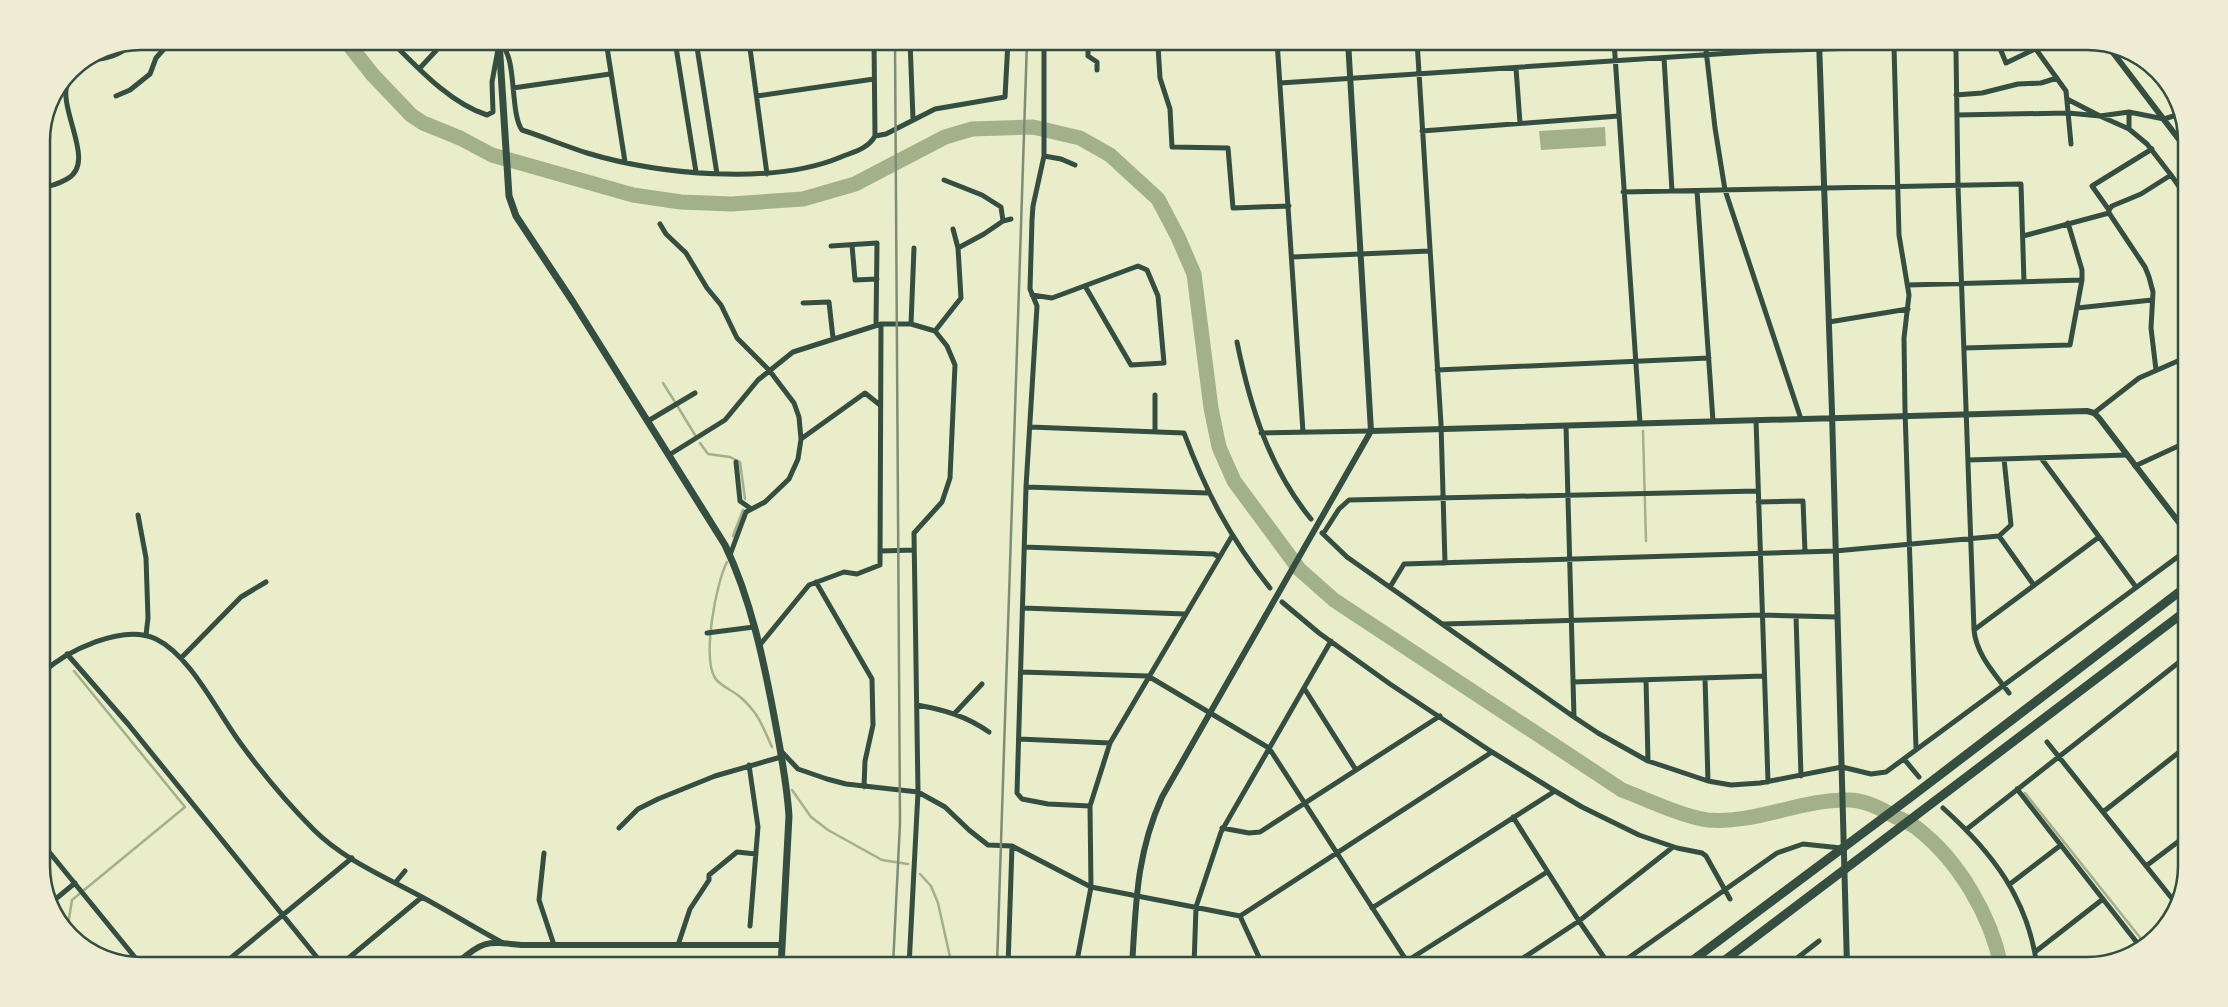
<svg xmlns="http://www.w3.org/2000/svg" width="2228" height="1007" font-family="'Times New Roman',serif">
<rect width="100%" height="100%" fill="#e9edc9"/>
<path fill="#a3b18a" d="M1605 127 1606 146 1541 150 1539 131Z"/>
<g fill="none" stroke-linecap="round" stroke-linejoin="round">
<path stroke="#a3b18a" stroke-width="2.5" d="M663 383 675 402
M678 407 695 435
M1643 431 1646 541
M700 443 708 454 730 457 740 462 745 499
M733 536 743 510
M727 562C716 583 702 657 715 678 720 686 732 690 739 696 758 712 762 725 772 747
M792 790 811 817 828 830 882 860 908 864
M2025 793 2146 945
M920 874 931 886 938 903 952 966
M67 931 72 900 185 807 74 671"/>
<path stroke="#a3b18a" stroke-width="15" d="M346 41 372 74 411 115 423 123 460 138 492 155 633 195 681 202 731 204 803 199 855 184 945 137 972 129 1033 127 1080 138 1110 155 1158 199 1178 237 1194 274 1211 408 1219 447 1234 481 1299 569 1334 600 1622 790C1646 799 1683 817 1708 820 1756 824 1801 799 1849 800 1863 800 1880 808 1892 815 1900 819 1911 823 1918 829 1959 861 1991 916 2001 966"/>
<path stroke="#344e41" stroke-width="5" d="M391 41C418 68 450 103 487 115L493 112 492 82 499 44C518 52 509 112 522 130 544 137 565 146 587 153 657 174 772 186 841 157 853 152 868 149 875 136L874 41
M606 41 625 162
M675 41 696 172
M696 41 717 174
M749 41 767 174
M910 41 913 119
M1088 41V56L1097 62V70
M1153 41 1158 46 1160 78 1170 109 1172 147 1228 148 1233 208 1289 206
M1277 41 1303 432
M1417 41 1441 424 1445 563
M1614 41 1640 423
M1705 41 1715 128 1725 190 1801 419
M1997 41 2006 63 2035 49
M2030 41 2066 91 2071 144
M1894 46 1899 235 1909 295 1904 338 1905 410 1916 748
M1664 58 1672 191
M1516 68 1520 123
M419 69 445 41
M1280 83 1763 51 1953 45 1956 52 1958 186 1974 630C1976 654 1995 674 2009 693
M513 88 610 74
M1956 95 1982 93 2018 84 2041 83 2057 78
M116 96 130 90 150 74 156 58 164 49 166 41
M757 96 874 79
M2067 99 2100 116 2129 112 2164 119 2180 114
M1957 115 2068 113 2100 116 2129 129 2147 144 2171 175 2141 194 2112 206 2109 210V213L2023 236
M2129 129V112
M1422 131 1619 116
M875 136 886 134 935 109 1005 97 1008 41
M1044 156 1061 159 1075 165
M2171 175 2187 198
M944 180 982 195 1001 207 1003 221 1011 219
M41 187C51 187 58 184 67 179 98 162 56 109 68 80 78 57 93 62 112 56 121 53 128 48 135 42
M1697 191 1713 421
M1623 192 2021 184 2024 282
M2109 210 2092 186 2152 149
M2109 213 2145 267 2149 277 2153 292 2151 328 2156 370
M2068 223 2082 270V280
M660 224 666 234 686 253 707 288 721 305 737 338 769 370 794 403 799 417 801 439 798 459 789 479 765 502 746 512 730 555
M852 245 855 280 877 279
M831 246 877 243 876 325
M958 248 984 234 1003 221
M1292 257 1429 251
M1908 285 2082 280 2070 345 1964 348
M1032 295 1052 298 1138 266 1147 270 1158 296 1164 363 1131 365 1085 286
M803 303 829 302 833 338
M2077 308 2152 300
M1829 322 1908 309
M911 324 914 248
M935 331 961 298 958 248 953 229
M1237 342C1250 406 1269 468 1311 519
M1437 370 1709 358
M1155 395V431
M2094 413 2139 378 2187 357
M1756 420 1768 782
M648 421 695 393
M1566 426 1574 717
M1030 427 1184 433C1206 492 1230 538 1270 588
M1261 433 1371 431
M801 439 865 393 880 405
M669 455 725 420 758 380 793 352 881 324H911L935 331 947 346 955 365 950 478 942 502 914 533 918 792 909 966
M2041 458 2136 587
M1968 460 2127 455
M736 462 740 501 750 508
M2135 466 2187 442
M1026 487 1208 493
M1758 502 1803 501 1805 552
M138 515 146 558 148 618 146 635
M1322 533 1347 557 1574 717 1598 733 1648 761 1708 781 1731 785 1760 783 1842 767 1871 774 1886 772 2187 550
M1323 534 1339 509 1349 500 1757 491
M1999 536 2011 525 2004 459
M1024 547 1214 554 1219 557
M880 551 914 550
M816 582 872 679 873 725 865 761 864 787
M1390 587 1404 564 1835 551 1999 536 2033 584
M1282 602 1319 633 1390 684 1492 752 1555 791 1582 807 1639 835 1677 848 1702 853 1706 856 1730 899
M1023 608 1185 614
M1796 616 1801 776
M1443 624 1762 615 1837 617
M1974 630 2099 537
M707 633 754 627
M759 646 809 585 844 572 857 574 880 565 881 324
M67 654 128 724 324 966
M181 658 241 597 266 582
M1021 672 1148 676 1269 748 1410 966
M41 674C66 651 123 623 156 639 191 656 217 712 241 744 263 774 288 804 314 830 343 859 385 877 420 896 448 911 475 928 503 943
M1705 678 1708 781
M1646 680 1648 761
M1573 682 1764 676
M1304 688 1356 770
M917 705C945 710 966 716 989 732
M955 713 982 684
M1019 739 1110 743
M2047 742 2178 906
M781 751 798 769 827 779 846 784 918 792 945 807 969 830 988 845 1012 846 1091 887 1090 806 1048 804 1022 799 1017 793 1026 487 1037 306 1030 289 1032 220 1033 206 1044 156V41
M1904 759 1919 777
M749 765 758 827 750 926
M2017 789 2142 949
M1090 806 1110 743 1232 536
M1943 808C1993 853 2028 899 2037 966
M2103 812 2187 746
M1513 817 1579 921 1610 966
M619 828 638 809 658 799 715 776 781 757
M1222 828 1249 833 1260 832 1440 716
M1967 829 2187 656
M41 842 142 966
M544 853 539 900 554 945
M2146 866 2187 835
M395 883 405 871
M2010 884 2061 845
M52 902 75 883
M1372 908 1555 791
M1240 916 1263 966
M678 945 690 909 709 880V875L737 852 756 854
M2035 952 2103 899
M1765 964 1767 966
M221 966 352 858
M339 966 422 897
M1008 966 1012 846
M1076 966 1091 887 1240 916 1492 752
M1194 966 1196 907 1221 832 1331 641
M1399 966 1547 872
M1511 966 1579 921 1673 847
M1617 966 1777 853 1803 844 1841 848
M1787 966 1819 941"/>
<path stroke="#344e41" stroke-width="6" d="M1819 41 1832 412 1847 966
M2108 46 2187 150
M1371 431 2087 411 2094 413 2099 418 2187 533
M453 966C484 941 482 941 522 945H782
M1132 966C1136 904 1136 855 1162 797L1371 431 1348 41"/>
<path stroke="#344e41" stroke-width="7" d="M499 41 509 196 516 216 573 302 725 545C751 599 764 662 775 721 781 753 787 784 789 816L781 966"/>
<path stroke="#344e41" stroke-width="9" d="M1685 966 1911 797 2187 586
M1717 966 2187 610"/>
<path stroke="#7c8e77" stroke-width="2.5" d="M893 966 900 823 895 41
M997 966 1027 41"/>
</g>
<path d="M0 0H2228V1007H0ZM141 50H2087A91 91 0 0 1 2178 141V866A91 91 0 0 1 2087 957H141A91 91 0 0 1 50 866V141A91 91 0 0 1 141 50Z" fill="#eeecd3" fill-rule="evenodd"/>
<path fill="none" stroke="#344e41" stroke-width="2.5" d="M141 50H2087A91 91 0 0 1 2178 141V866A91 91 0 0 1 2087 957H141A91 91 0 0 1 50 866V141A91 91 0 0 1 141 50Z"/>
</svg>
